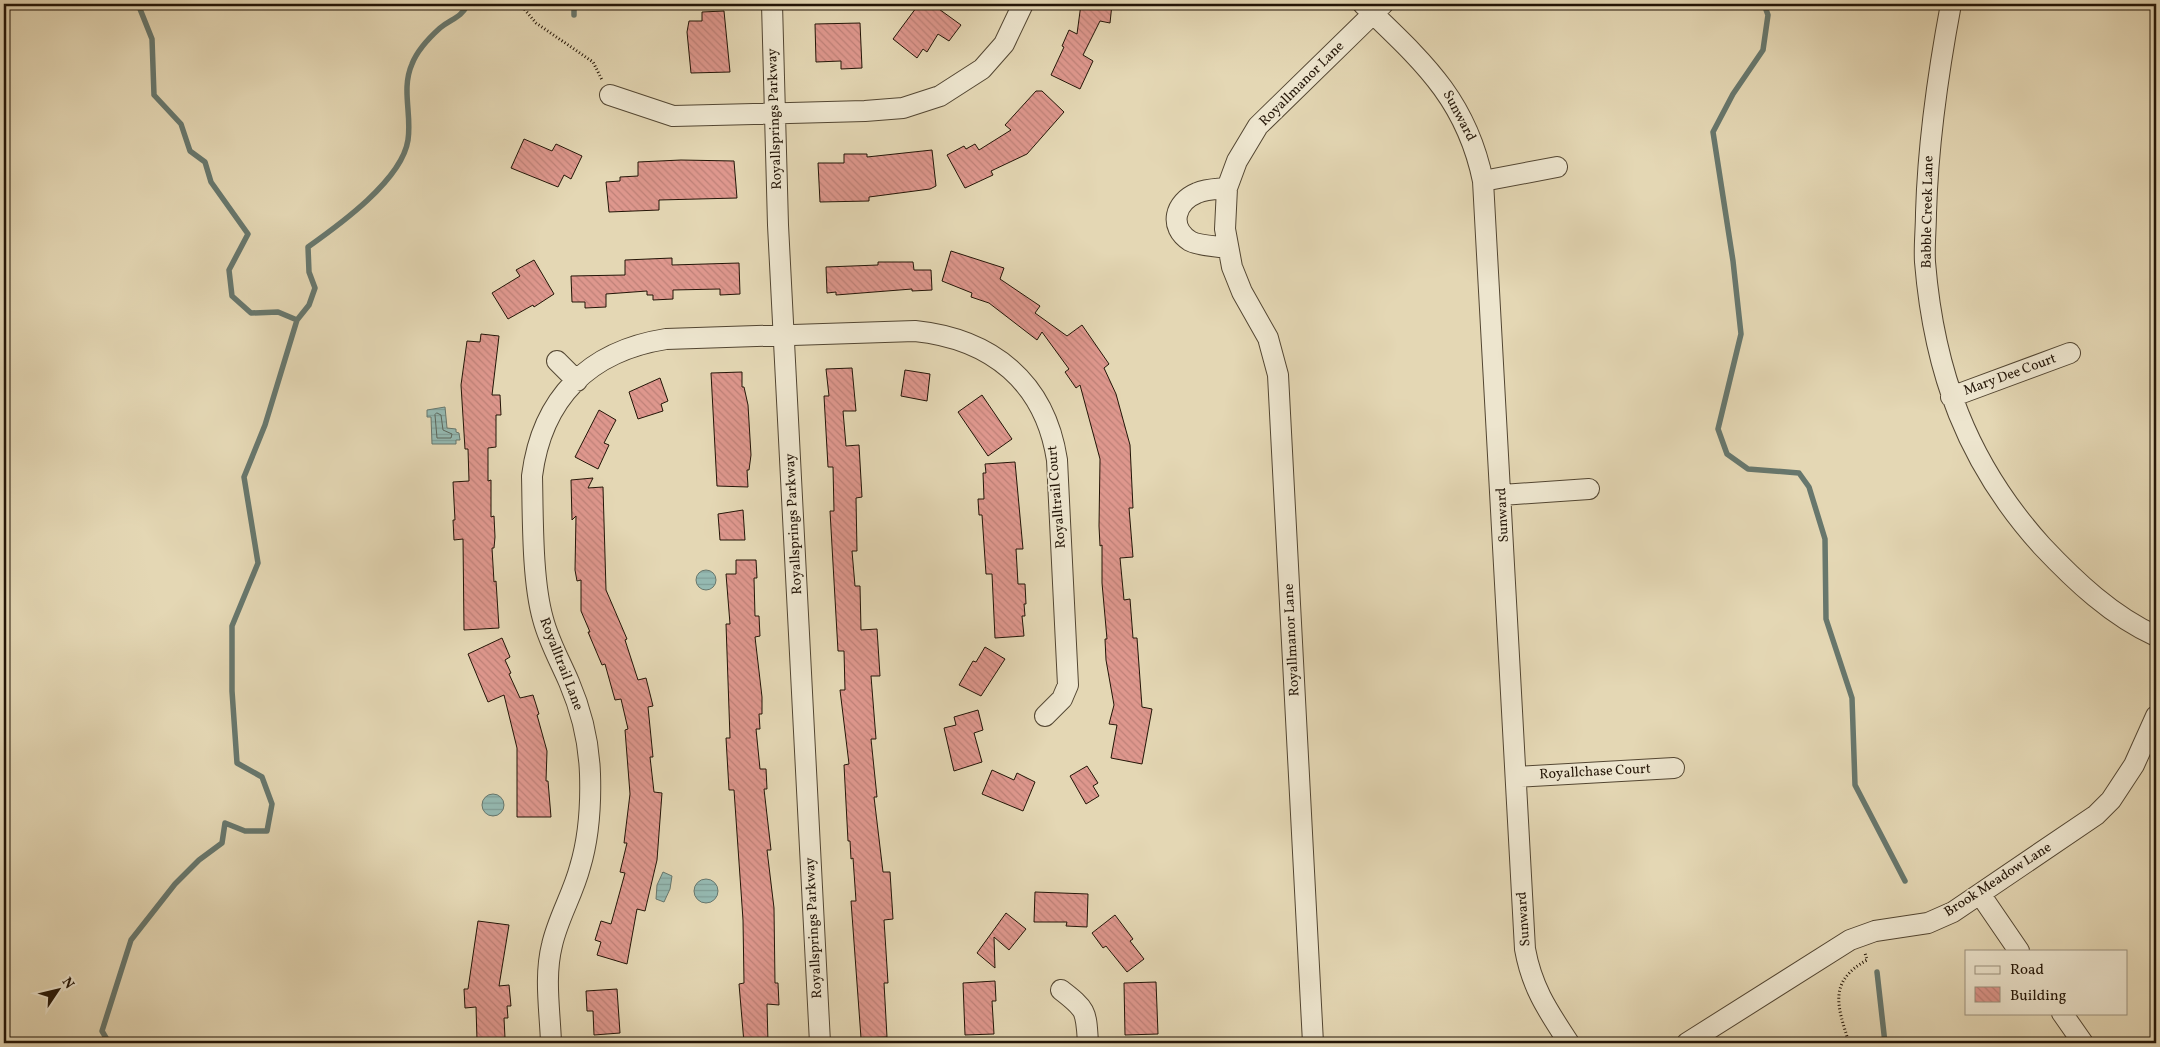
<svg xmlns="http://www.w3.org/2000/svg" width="2160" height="1047" font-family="Vollkorn,serif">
<defs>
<pattern id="water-rules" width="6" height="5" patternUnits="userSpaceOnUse" patternTransform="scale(1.25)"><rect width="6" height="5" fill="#95b9b1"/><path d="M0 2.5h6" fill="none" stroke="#809e97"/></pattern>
<pattern id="building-back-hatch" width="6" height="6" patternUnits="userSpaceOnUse" patternTransform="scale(1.25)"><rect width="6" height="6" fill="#de978d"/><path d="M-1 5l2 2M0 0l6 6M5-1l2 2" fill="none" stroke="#be8178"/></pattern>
</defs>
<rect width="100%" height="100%" fill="#e4d7b4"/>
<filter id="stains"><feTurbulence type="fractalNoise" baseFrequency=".004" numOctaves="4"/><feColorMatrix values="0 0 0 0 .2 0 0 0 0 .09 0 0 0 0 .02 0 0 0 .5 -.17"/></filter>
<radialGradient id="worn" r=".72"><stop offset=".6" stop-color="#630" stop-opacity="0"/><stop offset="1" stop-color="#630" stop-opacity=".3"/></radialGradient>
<path fill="url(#water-rules)" stroke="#67776d" d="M445 407 447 428 456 429V432L459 433 460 440H456V444H432L431 417H427V410Z
M696 580a10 10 0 1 1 20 0a10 10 0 1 1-20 0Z
M482 805a11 11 0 1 1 22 0a11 11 0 1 1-22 0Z
M663 872 672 876 670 889 664 902 656 899 657 885Z
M694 891a12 12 0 1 1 24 0a12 12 0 1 1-24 0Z"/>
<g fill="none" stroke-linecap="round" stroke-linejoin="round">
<path stroke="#5c675c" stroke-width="1" d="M437 413 441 415 443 430 452 434 451 438H437L435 415Z"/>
<path stroke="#67776d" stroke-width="5.5" d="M138 4 152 39 154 95 181 124 190 151 205 162 211 182 248 234 229 270 232 296 251 313 278 312 297 320
M1764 4 1768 15 1763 50 1733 94 1713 132 1733 261 1741 334 1718 429 1727 454 1748 469 1799 473 1809 487 1825 539 1826 619 1852 698 1855 785 1905 881
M574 15V4
M1877 972 1885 1043
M109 1043 102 1031 131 940 175 884 199 860 222 843 225 823 245 831H267L272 804 262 777 237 763 232 691V626L258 563 244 477 265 425 297 320 309 305 315 288 309 272 308 247C339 225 402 180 408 140 412 114 401 89 412 64 417 51 430 37 440 28 452 18 460 19 468 4"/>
</g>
<path fill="url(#building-back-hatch)" stroke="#231507" d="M919 4H932L961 25 949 41 938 34 927 52 923 49 917 58 893 39Z
M1081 4H1112L1110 23 1100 21 1083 55 1093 61 1080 89 1051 75 1064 47 1062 46 1069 30 1077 34Z
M724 11 730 72 691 73 687 32 689 21H702V12Z
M860 23 862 68 841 69V61L816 62 815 24Z
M1036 91H1042L1064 112 1027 154 991 171 993 175 965 188 947 155 964 146 966 149 975 144 979 150 1011 130 1005 125Z
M524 139 552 151 556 144 582 156 571 179 564 175 558 187 511 168Z
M932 150 936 186 930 189 869 197V201L820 202 818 163H844V154H867V157Z
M681 160 734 161 737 198 659 200V210L609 212 606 182 620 181V177L638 176V162Z
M951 251 1004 268 1000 279 1040 306 1035 313 1067 336 1082 325 1109 364 1104 368 1116 394 1130 445 1133 508H1129L1133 557 1120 558 1124 600 1130 599 1133 638H1137L1142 707 1152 709 1142 764 1111 758 1117 725 1109 724 1114 705 1106 660 1105 639H1107L1102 583V545L1100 546 1099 526 1100 459 1080 385 1076 388 1065 372 1069 369 1042 332 1037 340 989 303 971 297 972 293 942 281Z
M672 258V265L739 263 740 294 720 295V289L673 290V299L653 300V295H647V291L606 294V307L585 308V302H572L571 276 625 275V260Z
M534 260 554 294 534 307 533 305 508 319 492 293 520 276 516 270Z
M878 262H913L914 270H931L932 290 912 291V289L836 295V292L827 293 826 267 878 265Z
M481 334 499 336 492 395H500L501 415H496V447L488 448V481L491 480V517L494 516 495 537 494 548H492L494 582 496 581 499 628 464 630 463 539 454 540 453 520H455L453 482 469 481 468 449H465L461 385 467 341 480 342Z
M852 368 856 411H843L846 446 859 445 862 497 856 498 857 551H852L855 586H860L861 630 877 629 880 676H871L876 739H871L877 797H874L883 872H890L893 919 884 920 888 983H884L887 1037 861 1038 851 901H856L853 858 851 859 850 841H848L844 765 849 764 840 690H845L844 651H838L830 511H834L833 467H828L824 396H829L826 369Z
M905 370 930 374 927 401 901 396Z
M742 372V387H744L748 405 751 455 749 470H747L748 487 717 486 711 373Z
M660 378 668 401 661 404 663 411 638 419 629 392Z
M982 395 1012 439 988 456 958 412Z
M599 410 616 420 604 443 609 445 598 469 575 457Z
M1015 462 1023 549H1016L1018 584H1025L1026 604H1024L1025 616H1022L1024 636 995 638 992 574H986L982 515H979L978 499H984L983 473H986L985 464Z
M593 478 588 488 603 487 606 590 627 639 625 640 638 680 646 678 653 706 648 707 653 757H650L654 792 662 793 657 860 645 911 637 909 627 964 597 955 601 942 595 940 601 921 611 924 625 873 620 872 627 843H624L630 794 625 730 628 729 621 699 615 700 605 664 602 665 588 632H590L581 611V580L577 581 575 570 576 516 572 520 571 480Z
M743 510 745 540H720L718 514Z
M736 560H756L757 578H754L755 616H759L760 636 755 637 762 697V714H759L760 729H756L760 769H766L767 789H764L771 850H767L774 908 775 983H778L779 1005 767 1004 768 1043H744L739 984 744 983 743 920 734 790H729L726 738H730L726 624H730L726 574H736Z
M502 638 510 657 505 660 511 673 509 674 520 698 533 695 539 714 537 715 547 751 546 781H548L551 817H517V748L504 695 488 702 468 654Z
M985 647 1005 659 981 696 959 685 973 661 976 662Z
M978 710 983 730 974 733 982 762 954 771 944 728 956 725 954 717Z
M1087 766 1098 783 1093 786 1099 796 1086 804 1070 776Z
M992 770 1014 780 1017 773 1035 782 1023 811 982 794Z
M1035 892 1088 894 1087 927 1066 926 1067 922H1034Z
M1006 913 1026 929 1009 950 994 937 995 968 977 953Z
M1115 915 1133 939 1130 941 1144 959 1127 972 1106 946 1103 948 1092 933Z
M478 921 509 925 499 986 509 985 511 1006H507L508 1018H504L505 1038 477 1040 476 1007 465 1008 464 989H468Z
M995 981 996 1001H992L994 1034 965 1035 963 983Z
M1156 982 1158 1034 1125 1035 1124 983Z
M617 989 620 1033 594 1035 593 1011H587L586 991Z"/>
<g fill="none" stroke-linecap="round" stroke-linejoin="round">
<g stroke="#534632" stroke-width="22">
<path id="street" d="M772 4 778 225 820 1043
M1363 4C1421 60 1466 98 1483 181L1525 949C1532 988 1548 1011 1569 1043
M1951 4C1938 73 1928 143 1926 213 1926 229 1924 246 1925 262 1934 372 1967 463 2042 546 2075 581 2112 616 2156 636
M610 95 673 116 865 111 903 108 940 96 982 69 1004 44 1023 4
M1483 181 1557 167
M1227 188C1218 189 1206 189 1197 193 1175 202 1168 227 1190 241 1199 246 1217 246 1228 248
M557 361 577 381
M1951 397 2070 353
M1502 495 1589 489
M1516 777 1674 768
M1980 894 2019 951
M1061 990C1087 1010 1086 1011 1088 1043
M2062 1013 2083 1043
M551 1043C550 1011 544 977 552 945 558 918 573 894 580 867 589 837 591 805 590 774 589 743 581 710 569 682 560 661 549 642 543 619 532 580 533 518 532 476 542 398 589 351 666 339L915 331C992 339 1045 382 1057 460L1068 685 1062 699 1045 716
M1313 1043 1278 375 1268 338 1242 292 1232 267 1225 229 1227 188 1237 161 1258 126 1383 4
M1687 1043 1850 940 1875 931 1928 923 1953 912 2096 815 2111 800 2134 765 2156 716"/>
</g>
<path stroke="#231507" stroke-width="3" stroke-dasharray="1 2.5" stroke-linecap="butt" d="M520 4 536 23 593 62 602 80
M1849 1043C1838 1007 1827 982 1867 960L1865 953"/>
<use href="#street" stroke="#ede5ce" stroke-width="20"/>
</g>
<g text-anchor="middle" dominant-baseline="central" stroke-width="4" stroke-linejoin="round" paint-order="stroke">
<g font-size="14" fill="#231507" stroke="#ede5ce">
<text transform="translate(1302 84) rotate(-45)">Royallmanor Lane</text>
<text transform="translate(1459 116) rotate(62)">Sunward</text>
<text transform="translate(775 119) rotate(-92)">Royallsprings Parkway</text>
<text transform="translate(1928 212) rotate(-89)">Babble Creek Lane</text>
<text transform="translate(2010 375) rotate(-20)">Mary Dee Court</text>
<text transform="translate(1057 497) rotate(-95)">Royalltrail Court</text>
<text transform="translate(1503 515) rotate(-93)">Sunward</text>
<text transform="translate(794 524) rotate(-93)">Royallsprings Parkway</text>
<text transform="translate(1292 640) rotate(-93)">Royallmanor Lane</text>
<text transform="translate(561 664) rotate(69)">Royalltrail Lane</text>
<text transform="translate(1595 772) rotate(-3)">Royallchase Court</text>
<text transform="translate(1998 880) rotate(-33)">Brook Meadow Lane</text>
<text transform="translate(1524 919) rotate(-94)">Sunward</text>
<text transform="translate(814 928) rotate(-93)">Royallsprings Parkway</text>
</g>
</g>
<rect width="2160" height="1047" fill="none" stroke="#e4d7b4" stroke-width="20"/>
<rect x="5" y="5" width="2150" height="1037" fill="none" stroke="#231507" stroke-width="2.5"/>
<rect x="10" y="10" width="2140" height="1027" fill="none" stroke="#231507"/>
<rect x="1965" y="950" width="162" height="65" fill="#ede5ce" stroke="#9c927e"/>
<rect x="1975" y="966" width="25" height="8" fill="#ede5ce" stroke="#9c927e"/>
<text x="2010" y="974" font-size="15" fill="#231507">Road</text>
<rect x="1975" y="987" width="25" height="15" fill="url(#building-back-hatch)" stroke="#9c927e"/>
<text x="2010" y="1000" font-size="15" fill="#231507">Building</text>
<g transform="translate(58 990) rotate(55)" stroke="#ede5ce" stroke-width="4" paint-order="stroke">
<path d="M0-4L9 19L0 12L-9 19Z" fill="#231507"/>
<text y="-8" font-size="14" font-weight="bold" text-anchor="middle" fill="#231507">N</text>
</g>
<rect width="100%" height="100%" filter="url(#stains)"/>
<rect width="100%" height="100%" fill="url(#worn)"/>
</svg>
